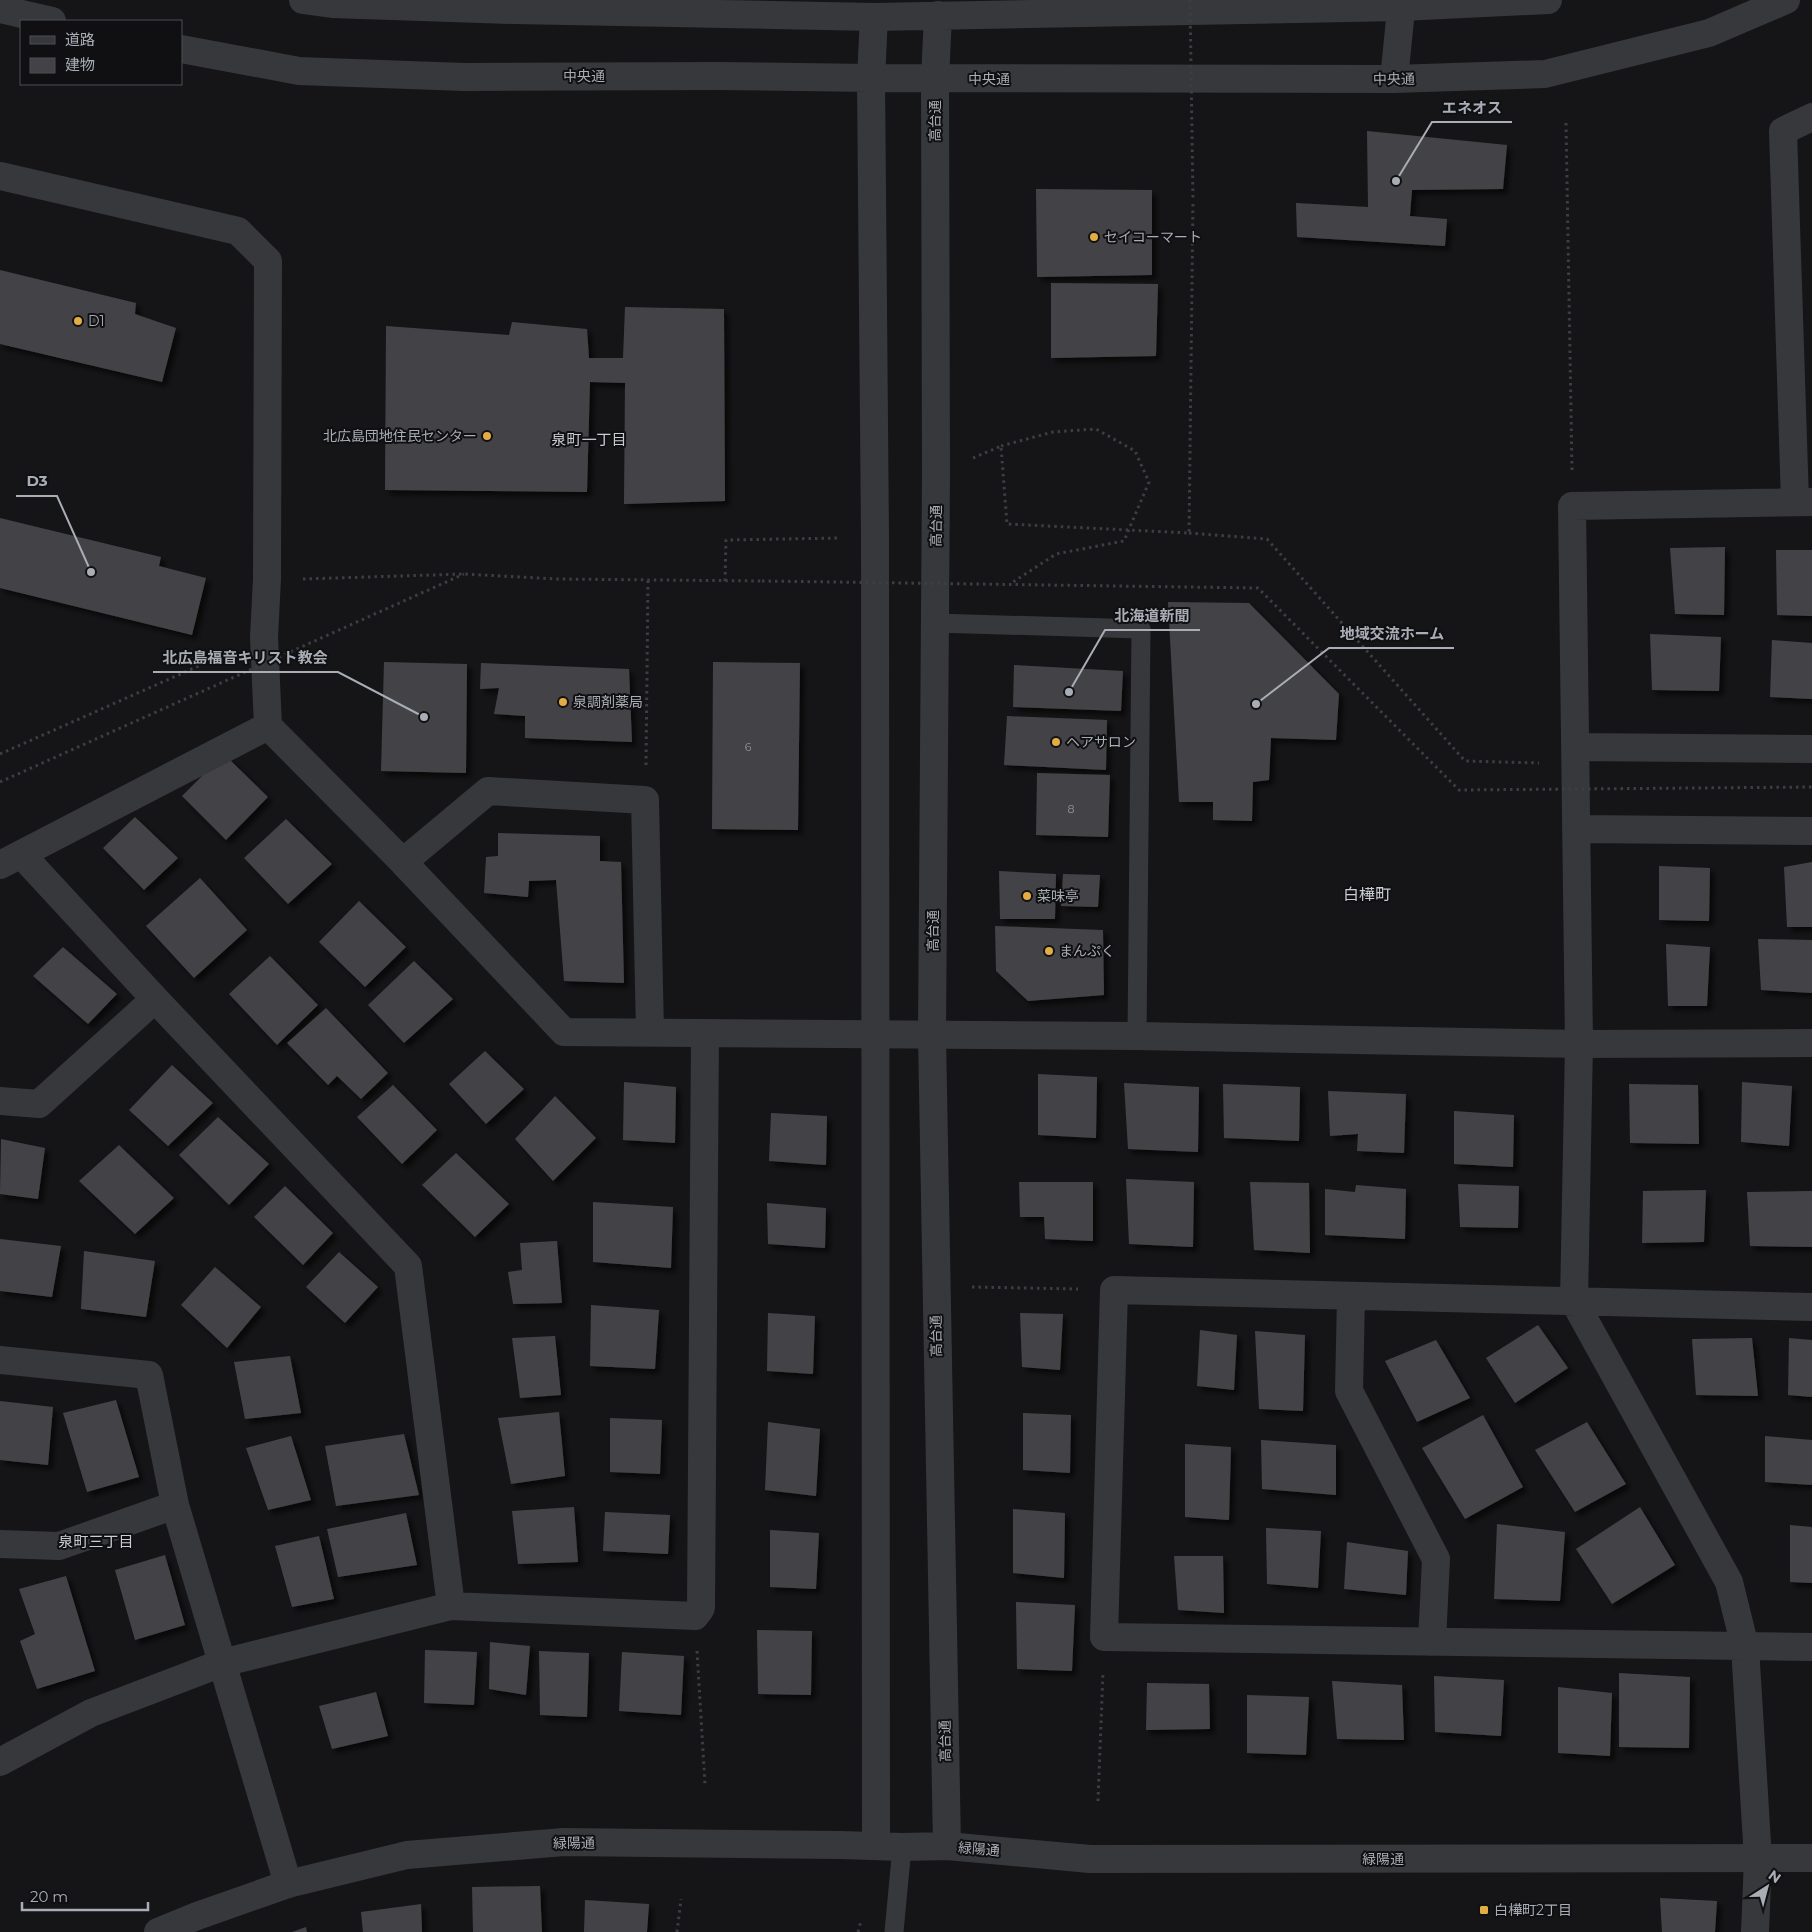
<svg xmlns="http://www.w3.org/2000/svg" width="1812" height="1932" font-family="Montserrat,'Noto Sans JP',sans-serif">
<defs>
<filter id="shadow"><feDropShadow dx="4.5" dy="4.5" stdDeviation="2.5" flood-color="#0009"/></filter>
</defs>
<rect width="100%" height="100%" fill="#151517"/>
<path fill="#434347" filter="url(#shadow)" d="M1367 131 1507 145 1503 189 1412 190 1410 216 1447 219 1445 246 1297 237 1296 203 1368 207Z
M1036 189 1152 190V275L1037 277Z
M0 270 136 303 135 314 176 328 162 382 0 344Z
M1051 283 1158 284 1156 356 1051 358Z
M625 307 724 309 725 501 624 504 625 383 590 382 587 492 385 490 386 326 509 335 512 322 587 329 589 358H623Z
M0 518 161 557 159 566 206 578 192 635 0 588Z
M1725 547 1724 615 1675 614 1670 548Z
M1776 550H1812V616L1777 615Z
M1168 602 1249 603 1339 694 1336 740 1271 738 1269 780 1253 782 1252 821 1213 820V802H1179Z
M1650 634 1721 637 1719 691 1652 690Z
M1772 640 1812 643V699L1770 697Z
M384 662 467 664 466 773 381 771Z
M713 662 800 663 798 830 712 829Z
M481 663 629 669 632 742 525 738V716L494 714 499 688 480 689Z
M1014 665 1123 671 1121 711 1013 707Z
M1007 716 1107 720 1106 770 1004 765Z
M224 754 268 797 226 840 182 796Z
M1037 773 1110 775 1108 837 1036 835Z
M135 817 178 858 144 890 103 848Z
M286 819 332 864 288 904 244 858Z
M498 833 600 836V861L621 862 624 983 564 981 556 880 529 881 528 897 484 893 486 857 498 856Z
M1812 862V927H1787L1784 867Z
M1659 866 1710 868 1709 921 1659 920Z
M999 871 1056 874 1055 919H1000Z
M1063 874 1100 875 1098 907 1061 906Z
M200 878 247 930 194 978 146 926Z
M359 901 406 947 365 987 319 942Z
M995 926 1103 930 1104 995 1028 1001 996 971Z
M1758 939 1812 940V993L1761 990Z
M1666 944 1710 947 1707 1006H1668Z
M63 947 117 994 88 1024 33 976Z
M270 956 318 1005 277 1045 229 994Z
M414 961 453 999 404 1043 368 1005Z
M326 1008 388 1073 361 1099 337 1076 328 1085 287 1043Z
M485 1051 524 1089 486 1124 449 1084Z
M172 1065 213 1103 168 1146 129 1110Z
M1038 1074 1097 1077 1096 1138 1038 1135Z
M624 1082 676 1087 675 1143 623 1140Z
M1742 1082 1792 1086 1789 1146 1741 1142Z
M1124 1083 1199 1087 1198 1152 1128 1149Z
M1223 1084 1300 1087 1299 1141 1224 1138Z
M1629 1084 1698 1085 1699 1144 1630 1143Z
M393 1085 437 1130 402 1164 357 1117Z
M1328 1091 1406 1094 1404 1153 1357 1151 1358 1134 1330 1136Z
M555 1096 596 1138 553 1181 515 1139Z
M1454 1111 1514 1115 1513 1167 1454 1164Z
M771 1113 827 1116 826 1165 769 1161Z
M218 1117 269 1164 229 1205 179 1155Z
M1 1139 45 1148 38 1199 0 1194Z
M119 1145 174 1198 135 1234 79 1181Z
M456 1153 509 1204 475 1237 422 1185Z
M1126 1179 1194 1182 1193 1247 1129 1244Z
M1019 1182H1093V1241L1045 1239 1044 1217H1020Z
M1250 1182 1309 1183 1310 1253 1254 1250Z
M1458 1184 1519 1186 1518 1228 1460 1227Z
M1356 1185 1406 1189 1405 1239 1325 1235V1189L1355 1192Z
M285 1186 333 1233 303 1265 254 1217Z
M1706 1190 1704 1242 1642 1243 1643 1191Z
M1812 1191V1247L1750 1246 1747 1192Z
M593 1202 673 1207 671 1268 593 1262Z
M767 1203 826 1208 825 1248 768 1244Z
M0 1239 61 1246 52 1297 0 1291Z
M557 1241 562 1303 513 1304 508 1272 522 1270 520 1243Z
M84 1251 155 1261 146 1317 81 1309Z
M339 1252 378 1287 345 1323 306 1287Z
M215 1267 261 1307 227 1348 181 1305Z
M591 1305 659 1310 655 1369 590 1366Z
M768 1313 815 1316 813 1374 767 1371Z
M1020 1313 1063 1314 1060 1370 1022 1367Z
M1538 1325 1568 1368 1515 1403 1486 1358Z
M1200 1330 1237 1335 1234 1390 1197 1386Z
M1255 1331 1305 1335 1303 1411 1259 1409Z
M555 1336 561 1395 520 1398 512 1338Z
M1752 1338 1758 1396 1696 1395 1692 1339Z
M1789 1338 1812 1340V1397L1788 1395Z
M1436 1340 1470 1398 1417 1422 1385 1361Z
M290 1356 301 1413 245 1419 234 1362Z
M116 1400 139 1477 87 1492 63 1413Z
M0 1401 53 1407 48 1465 0 1460Z
M559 1412 565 1476 511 1484 498 1418Z
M1023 1413 1071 1415 1070 1473 1023 1470Z
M1483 1415 1523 1487 1465 1519 1422 1448Z
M610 1418 662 1420 660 1474 610 1472Z
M768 1422 820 1429 816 1496 765 1490Z
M1587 1422 1626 1484 1575 1512 1535 1450Z
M404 1434 419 1495 336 1506 325 1446Z
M291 1436 311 1500 268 1510 246 1448Z
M1765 1436 1812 1440V1485L1765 1482Z
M1261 1440 1336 1445V1495L1262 1489Z
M1185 1444 1231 1447 1229 1520 1185 1517Z
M574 1507 578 1562 518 1564 512 1511Z
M1640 1507 1675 1565 1612 1604 1576 1549Z
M1013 1509 1065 1513 1064 1578 1013 1573Z
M605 1512 670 1515 668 1554 603 1551Z
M406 1513 417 1565 338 1577 327 1529Z
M1497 1524 1565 1532 1560 1601 1494 1599Z
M1790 1525 1812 1527V1583L1790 1582Z
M1266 1528 1321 1531 1318 1588 1267 1584Z
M770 1530 819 1533 816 1589 770 1587Z
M319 1536 334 1599 292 1607 275 1546Z
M1347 1542 1408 1551 1406 1595 1344 1589Z
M165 1555 185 1625 135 1640 115 1570Z
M1174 1556H1223L1224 1613 1178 1610Z
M66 1576 95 1671 37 1689 20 1641 35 1634 19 1589Z
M1016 1602 1075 1605 1072 1671 1017 1669Z
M757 1630 812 1631 811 1695 758 1694Z
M490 1642 530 1646 526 1695 489 1689Z
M425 1650 477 1652 474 1705 424 1703Z
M539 1651 589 1653 587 1717 540 1715Z
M622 1652 684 1656 681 1715 619 1711Z
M1619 1673 1690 1677 1689 1748 1619 1747Z
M1434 1676 1504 1680 1501 1736 1435 1732Z
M1332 1681 1402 1685 1404 1740 1337 1739Z
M1147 1683 1209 1684 1210 1729 1146 1730Z
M1558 1687 1612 1693 1610 1756 1558 1753Z
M376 1692 388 1736 332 1749 319 1706Z
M1247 1695 1309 1697 1306 1755 1247 1753Z
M540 1886 542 1932H473L472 1887Z
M1660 1898 1717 1901 1715 1932H1662Z
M585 1900 649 1904 647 1932H584Z
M421 1904 422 1932H363L361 1912Z
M306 1927 307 1932H292Z"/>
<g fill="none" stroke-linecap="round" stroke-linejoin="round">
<path stroke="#3d3e43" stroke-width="3" stroke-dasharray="2.5 4" stroke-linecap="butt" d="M1566 123 1572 470
M973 458 1001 446 1007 524 1189 533 1193 200
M1189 533 1267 539 1465 761 1539 763
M303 579 464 574 557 579 762 581
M725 581 726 540 839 538
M0 754 228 653
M646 765 648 580
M972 1287 1078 1289
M697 1651 705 1784
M1098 1801 1103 1673
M677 1932 681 1899
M858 1932 861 1921"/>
<path stroke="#37383c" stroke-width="19" d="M935 623 1141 629 1137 1036
M894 1932 902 1847"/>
<path stroke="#37383c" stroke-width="28" d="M1394 79 1402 0
M0 176 238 231 268 261 267 579 264 637 268 726 403 862 564 1032 1137 1036 1579 1044 1812 1043
M1795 502 1783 131 1812 117
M1575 747 1812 749
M1576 829 1812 831
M21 854 155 999 408 1266 451 1606
M403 862 488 791 645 800 650 1032
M0 865 268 726
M0 1101 39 1104 155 999
M1351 1296 1349 1391 1436 1559 1432 1642
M1812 1307 1114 1290 1104 1637 1812 1647
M0 1360 149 1375 175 1505 288 1884
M0 1544 59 1546 175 1505
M0 1762 91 1713 222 1663 451 1606 695 1616 701 1608 705 1033
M1755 1932 1758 1859 1745 1647 1729 1582 1574 1301 1579 1044 1572 506 1812 502"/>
<path stroke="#37383c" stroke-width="28" d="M303 0 332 4 514 10 874 17 1402 7 1548 0
M0 9 52 21
M938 15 935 79 936 473 932 1036 947 1846
M874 17 871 78 875 537 876 1846
M181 49 299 71 464 77 718 76 871 78 1394 79 1545 74 1709 33 1786 0
M158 1932 197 1916 288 1884 407 1855 564 1842 841 1845 902 1847 947 1846 1090 1859 1812 1858"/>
<path stroke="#3d3e43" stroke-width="3" stroke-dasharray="2.5 4" stroke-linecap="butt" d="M1190 0 1193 200
M1001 446 1053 432 1096 429 1135 451 1149 482 1124 541 1056 554 1010 584
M762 581 1258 588 1459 790 1812 787
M0 782 464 574"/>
</g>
<g fill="#e2ad43" stroke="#101012" stroke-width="2">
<circle cx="1094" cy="237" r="5"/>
<circle cx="78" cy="321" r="5"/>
<circle cx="487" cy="436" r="5"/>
<circle cx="563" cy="702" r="5"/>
<circle cx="1056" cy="742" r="5"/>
<circle cx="1027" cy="896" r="5"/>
<circle cx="1049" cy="951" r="5"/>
<rect x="1479" y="1905" width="10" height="10" rx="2.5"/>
</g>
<g text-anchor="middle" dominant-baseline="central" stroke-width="4" stroke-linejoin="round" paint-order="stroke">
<g font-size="11" fill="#90929a">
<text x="748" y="747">6</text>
<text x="1071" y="809">8</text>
</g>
<g font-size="14" fill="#a9adb6" stroke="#101012">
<text x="584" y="76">中央通</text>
<text x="989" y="79">中央通</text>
<text transform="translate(1394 79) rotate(-1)">中央通</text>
<text transform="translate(935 121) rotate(-90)">高台通</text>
<text transform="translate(936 526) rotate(-89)">高台通</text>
<text transform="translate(933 931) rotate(-90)">高台通</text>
<text transform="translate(936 1336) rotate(-91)">高台通</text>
<text transform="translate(945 1741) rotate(-91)">高台通</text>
<text transform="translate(574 1843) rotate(-1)">緑陽通</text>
<text transform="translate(979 1849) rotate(5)">緑陽通</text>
<text x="1383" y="1859">緑陽通</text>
</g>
<g font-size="14" fill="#a9adb6" stroke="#101012" text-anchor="start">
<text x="1104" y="237">セイコーマート</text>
<text x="88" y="321">D1</text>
<text x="477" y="436" text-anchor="end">北広島団地住民センター</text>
<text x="573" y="702">泉調剤薬局</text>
<text x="1066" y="742">ヘアサロン</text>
<text x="1037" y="896">菜味亭</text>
<text x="1059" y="951">まんぷく</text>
<text x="1494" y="1910">白樺町2丁目</text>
</g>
<g font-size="15" fill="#c9ccd2" stroke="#101012">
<text x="589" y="439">泉町一丁目</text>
<text x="96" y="1541">泉町三丁目</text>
</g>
<g font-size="16" fill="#c9ccd2" stroke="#101012">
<text x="1367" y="894">白樺町</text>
</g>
</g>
<path fill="none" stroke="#a9adb6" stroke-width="2" d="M1396 181L1432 122H1512M91 572L57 496H16M1069 692L1105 630H1200M1256 704L1329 648H1454M424 717L338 672H153"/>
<g fill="#a9adb6" stroke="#101012" stroke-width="2">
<circle cx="1396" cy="181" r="5"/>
<circle cx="91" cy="572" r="5"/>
<circle cx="1069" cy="692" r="5"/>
<circle cx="1256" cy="704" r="5"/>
<circle cx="424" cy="717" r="5"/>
</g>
<g font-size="15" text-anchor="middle" font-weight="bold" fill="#a9adb6" stroke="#101012" stroke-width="4" stroke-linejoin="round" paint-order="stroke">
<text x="1472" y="113">エネオス</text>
<text x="37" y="486">D3</text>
<text x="1152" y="621">北海道新聞</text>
<text x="1392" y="639">地域交流ホーム</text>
<text x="245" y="663">北広島福音キリスト教会</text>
</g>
<rect x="20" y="20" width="162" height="65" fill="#101012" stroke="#4d4f54"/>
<rect x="30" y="36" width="25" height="8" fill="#37383c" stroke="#4d4f54"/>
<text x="65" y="45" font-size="15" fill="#a9adb6">道路</text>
<rect x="30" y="58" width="25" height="15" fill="#434347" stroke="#4d4f54"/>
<text x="65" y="70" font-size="15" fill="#a9adb6">建物</text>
<g transform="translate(1767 1887) rotate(36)" stroke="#101012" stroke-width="4" paint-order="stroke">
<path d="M0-4L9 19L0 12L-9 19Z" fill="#a9adb6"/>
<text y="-8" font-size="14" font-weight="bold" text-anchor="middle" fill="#a9adb6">N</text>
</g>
<path d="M22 1902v8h126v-8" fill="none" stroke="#a9adb6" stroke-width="2.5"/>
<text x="30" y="1902" font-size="15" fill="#a9adb6" stroke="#101012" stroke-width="4" paint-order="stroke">20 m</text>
</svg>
